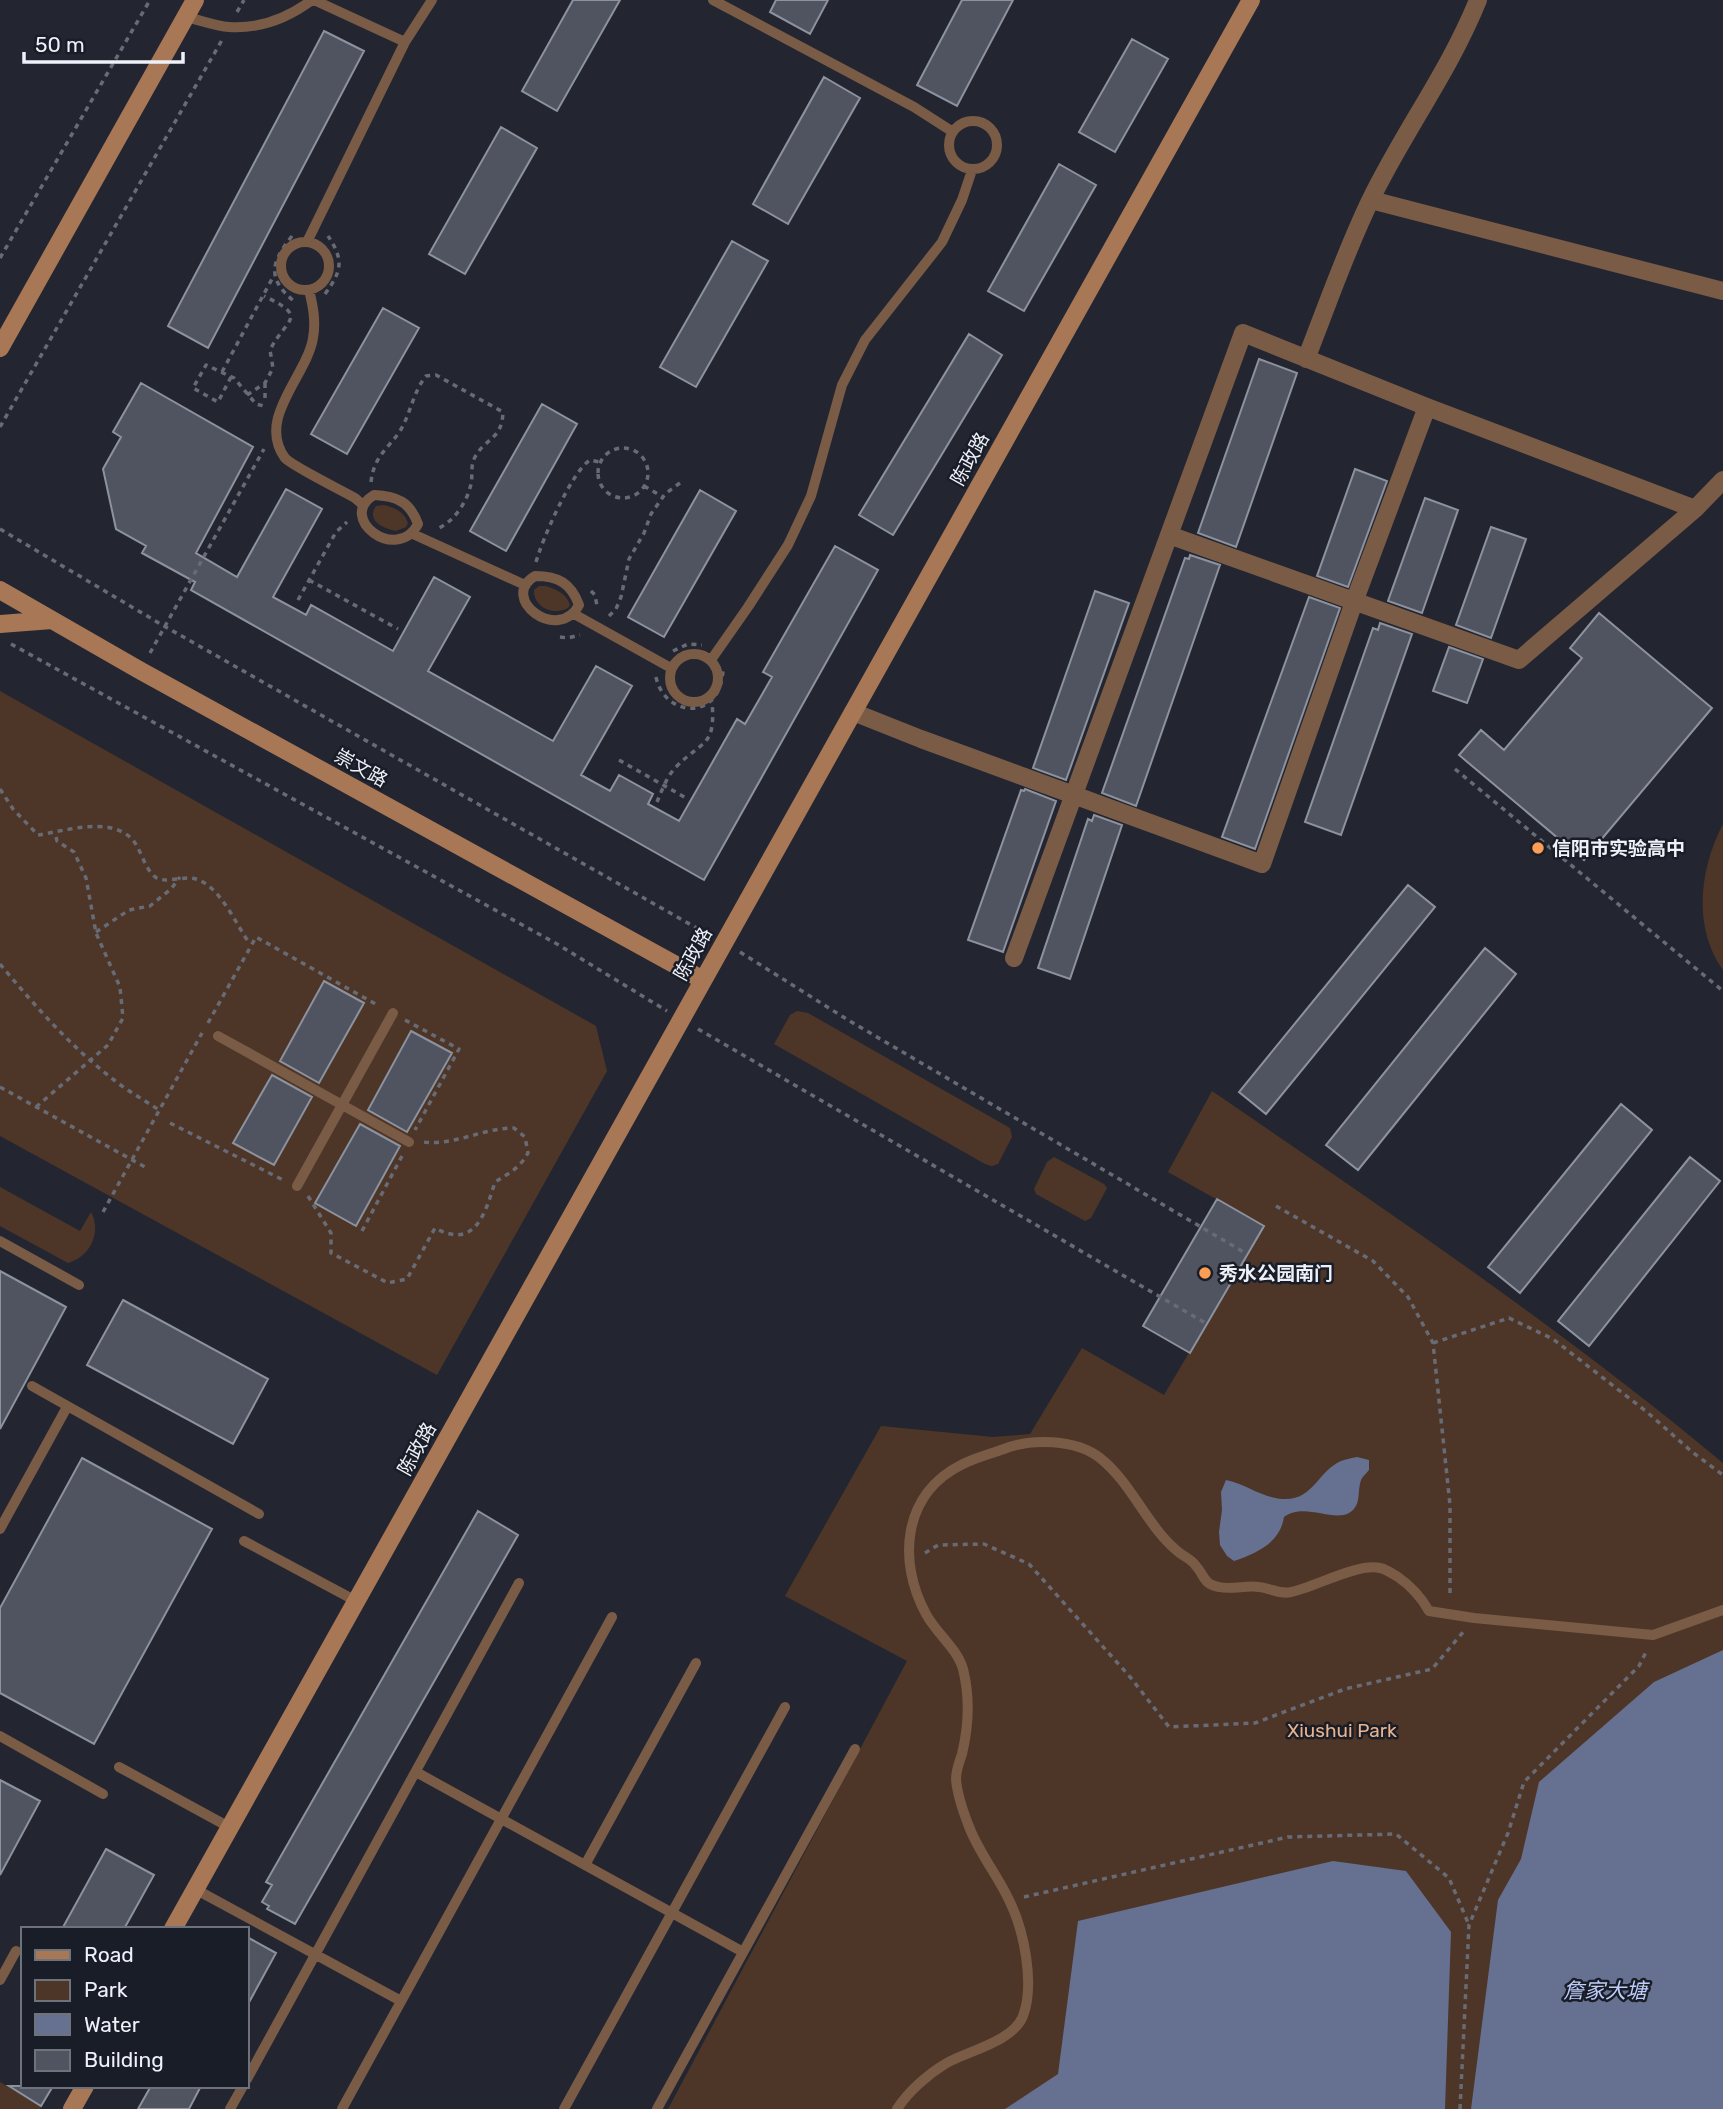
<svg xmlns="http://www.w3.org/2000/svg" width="1723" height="2109" font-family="Rubik,'Noto Sans SC',sans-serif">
<rect width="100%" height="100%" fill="#232631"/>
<path fill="#4d3627" d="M384 505C396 508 404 512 408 523L406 527 396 531C383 528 366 521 376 506Z
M546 586C557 590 566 593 570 605L568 608C554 616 533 607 534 590L539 586Z
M0 691 596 1026 607 1071 437 1375 0 1136Z
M1723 824V970C1692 927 1700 868 1723 824Z
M797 1011 808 1013 1010 1128 1012 1137 998 1164 992 1166 985 1164 774 1044 790 1015Z
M1212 1091C1386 1210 1561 1328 1723 1463V2109H668L907 1661 785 1596 881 1426 993 1437 1030 1434 1082 1348 1164 1395 1264 1226 1168 1172Z
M1054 1157 1104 1184 1107 1188 1091 1218 1085 1221 1036 1194 1034 1189 1047 1162Z
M0 1187 80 1231 91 1212C102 1232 90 1257 68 1263L0 1226Z
M0 2082 41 2106 40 2109H0Z"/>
<path fill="#667090" d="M1357 1457 1369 1460V1470C1367 1473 1364 1475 1362 1478 1356 1490 1363 1505 1349 1513 1332 1522 1304 1502 1284 1517 1280 1543 1257 1553 1234 1561L1227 1556 1220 1545 1219 1532 1222 1510 1221 1492 1226 1480C1246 1484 1262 1498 1283 1499 1313 1501 1318 1471 1341 1461 1346 1459 1352 1458 1357 1457Z
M1723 1650V2109H1471L1498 1900 1521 1859 1539 1782 1654 1682Z
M1333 1861 1406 1871 1451 1932 1445 2109H1005L1058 2074 1078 1921Z"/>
<path fill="#505460" stroke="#8d929f" stroke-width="2" d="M573 0H620L557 111 522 91Z
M776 0H828L810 34 770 12Z
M962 0H1013L957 106 917 85Z
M324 31 364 51 208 348 168 326Z
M1132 39 1168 59 1115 152 1079 132Z
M824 77 860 98 788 224 753 204Z
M501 127 537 148 465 274 429 254Z
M1059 164 1096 185 1024 311 988 291Z
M732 241 768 261 696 387 660 367Z
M383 308 419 328 347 454 311 434Z
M969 334 1002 355 893 535 859 515Z
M1259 359 1297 373 1236 547 1198 533Z
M141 383 253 447 196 553 237 577 286 489 322 509 273 597 306 615 311 605 393 651 434 577 470 597 428 671 553 741 596 666 632 686 581 775 610 791 619 775 653 794 648 804 679 821 737 719 745 724 772 677 763 672 835 546 878 570 704 880 191 590 195 582 142 553 146 546 116 529 103 469 121 437 113 432Z
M542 404 577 424 506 551 470 531Z
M1355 469 1387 481 1348 587 1317 576Z
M700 490 736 511 664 637 628 617Z
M1425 498 1458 510 1422 613 1388 601Z
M1491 527 1526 539 1491 638 1456 625Z
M1190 555 1220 565 1136 806 1102 793 1185 558 1189 559Z
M1095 591 1129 603 1066 780 1033 768Z
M1309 597 1340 608 1255 849 1222 837Z
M1599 613 1712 708 1584 860 1459 755 1481 730 1504 750 1582 658 1570 648Z
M1380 623 1412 634 1341 835 1305 822 1373 628 1378 630Z
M1449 647 1483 659 1467 703 1433 691Z
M1025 789 1056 801 1003 952 968 940 1021 790 1024 791Z
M1094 815 1122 825 1070 979 1038 968 1088 819 1092 821Z
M1408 885 1435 907 1266 1114 1239 1092Z
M1485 948 1516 974 1358 1170 1326 1145Z
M324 981 364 1003 319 1083 280 1061Z
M411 1031 452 1053 407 1132 368 1110Z
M272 1075 312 1097 274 1165 233 1143Z
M1621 1104 1652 1130 1520 1293 1488 1267Z
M360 1124 400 1146 356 1226 315 1203Z
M1690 1157 1720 1181 1589 1346 1558 1321Z
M1217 1199 1264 1226 1190 1353 1143 1326Z
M0 1271 66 1307 0 1429Z
M123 1300 268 1379 233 1444 87 1365Z
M82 1458 212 1529 94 1744 0 1693V1608Z
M478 1511 518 1535 295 1924 267 1909 269 1906 262 1902 272 1885 266 1882Z
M0 1780 40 1801 0 1875Z
M106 1849 154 1875 124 1929H62Z
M247 1937 276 1953 247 2006Z
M9 2086H53L41 2106Z
M151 2086H201L189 2109H138Z"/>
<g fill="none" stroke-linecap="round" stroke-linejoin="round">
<path stroke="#686b75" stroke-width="3.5" stroke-dasharray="5 5" stroke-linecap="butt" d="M237 12 244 0
M292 236C270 264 267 279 295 302
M0 258 150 0
M325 294C341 272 345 261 328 236
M222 372 273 277
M231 377 218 402 193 388 206 365C215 369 225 374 234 378L256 404 264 406
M265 383V402
M247 395 265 383 273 368 270 350C286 318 310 318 264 296
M0 427 222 40
M598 473a25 25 0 1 1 50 0a25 25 0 1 1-50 0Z
M371 482C374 456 387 450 400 431 411 413 413 392 426 376L436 375 503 412C502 440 486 437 475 457 470 466 473 475 471 484 467 502 455 520 439 528
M644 486 663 497
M0 529 164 626 709 935
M536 562C542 540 572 471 590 460L600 462
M309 580 398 629
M591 591 595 595 597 606
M298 600 336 532 347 522
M609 616 616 609 621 597 629 559 644 533 651 514 665 494 684 480
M560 637 568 638 580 635
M11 644 557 944 667 1011
M673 651 688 644 702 645
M150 653 264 449
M656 677C664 717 721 723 723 669
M619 760 686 798
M1455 769 1723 991
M0 789 13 809 38 835C65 831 109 816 132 839 141 849 144 867 154 876 163 885 184 875 196 879 221 887 236 925 250 944
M657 802C662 790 667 776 676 767 702 740 716 748 712 702
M96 932 129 910 150 906 171 889 180 877
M740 952 848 1020 1247 1254
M0 964C35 1006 71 1047 114 1080 128 1091 144 1100 159 1110
M405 1020 459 1049 415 1130
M208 1023 256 937 379 1006
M698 1029 1207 1324
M0 1087 145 1167
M36 1107 108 1045 123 1018 120 987 96 933 86 878 74 852 57 841 55 833
M170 1123 285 1181
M308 1196 331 1233V1253L388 1283 407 1279 435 1228C475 1250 485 1214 495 1182 509 1173 519 1169 528 1153L525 1137 514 1128C482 1128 455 1146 423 1142
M1276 1206 1373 1261 1408 1297 1433 1343 1450 1505V1598
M103 1212 202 1033
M362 1231 402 1156
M1433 1343 1509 1318 1553 1339 1647 1412 1691 1451 1723 1475
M925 1553 938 1545 984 1544 1029 1564 1131 1678 1169 1727 1255 1723 1345 1689 1432 1669 1464 1631
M1024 1897 1288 1837 1396 1834 1449 1878 1469 1925
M1460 2109 1469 1925 1508 1833 1524 1782 1639 1666 1647 1650"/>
<path stroke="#795b46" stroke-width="10" d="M314 0 405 42
M713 0 914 107 953 132
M186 17C200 20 215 26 229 27 260 29 288 18 312 0
M949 145a24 24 0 1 1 48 0a24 24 0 1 1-48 0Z
M281 266a24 24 0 1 1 48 0a24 24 0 1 1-48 0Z
M307 242 405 42 432 0
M309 290C313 306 316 321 313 338 307 376 256 418 285 458 292 466 343 491 355 498L363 505
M374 495C397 496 410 502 418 524 397 564 336 518 374 495Z
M413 534 525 585
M535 576C558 576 571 583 579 605 558 644 498 598 535 576Z
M574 614 671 668
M670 678a24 24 0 1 1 48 0a24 24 0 1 1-48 0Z
M711 660 748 607 788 545 811 496 842 385 865 340 942 242 962 200 972 170
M218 1036 409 1142
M297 1186 393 1013
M0 1241 79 1285
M32 1386 259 1514
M0 1529 67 1407
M244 1541 356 1601
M0 1736 103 1794
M119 1767 229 1827
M416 1772 743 1952
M585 1865 696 1663
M195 1889 401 2001
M0 1980 16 1951
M247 2079 519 1583
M230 2109 243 2086
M342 2109 612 1617
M564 2109 785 1707
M657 2109 855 1749
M897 2109C908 2092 927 2075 945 2064 967 2051 1013 2042 1023 2016 1035 1984 1024 1930 1009 1900 997 1874 978 1852 968 1824 963 1811 957 1793 956 1779 956 1770 959 1763 962 1754 969 1725 970 1697 963 1669 957 1648 936 1633 926 1614 897 1561 903 1494 961 1465 974 1458 990 1454 1004 1449 1031 1438 1076 1439 1100 1458 1133 1484 1147 1528 1181 1554 1186 1557 1193 1561 1196 1566 1205 1576 1203 1584 1219 1587 1232 1590 1246 1585 1259 1587 1270 1588 1281 1595 1291 1592 1315 1587 1357 1563 1380 1568 1386 1569 1393 1574 1398 1577 1411 1586 1421 1597 1429 1611L1474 1618 1653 1635 1723 1610"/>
<path stroke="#795b46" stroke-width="18" d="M1371 200 1723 291
M1306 359C1327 306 1346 250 1371 199 1404 131 1450 70 1478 0
M1169 535 1519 660 1695 509 1723 480
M853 712 921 739 1262 864 1354 602 1427 407
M1014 958 1243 333 1427 407 1695 509"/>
<path stroke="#a77756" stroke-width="18" d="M0 348 195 0
M0 590 141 671 703 980
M0 624 52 620
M173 1929 1251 0
M72 2109 85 2086"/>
</g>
<g fill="#fc9d54" stroke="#191d27" stroke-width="2.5">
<circle cx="1538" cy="848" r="7"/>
<circle cx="1205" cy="1273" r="7"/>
</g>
<g text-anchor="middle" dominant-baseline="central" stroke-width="5" stroke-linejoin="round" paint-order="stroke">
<g font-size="19" fill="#eef1f8" stroke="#191d27">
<text transform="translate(970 459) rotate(-61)">陈政路</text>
<text transform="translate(361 768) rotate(29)">崇文路</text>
<text transform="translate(693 954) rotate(-61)">陈政路</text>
<text transform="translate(417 1449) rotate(-61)">陈政路</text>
</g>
<g font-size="19" font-weight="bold" fill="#eef1f8" stroke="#191d27" text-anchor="start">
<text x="1552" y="848">信阳市实验高中</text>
<text x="1219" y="1273">秀水公园南门</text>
</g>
<g font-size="19" fill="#eab38d" stroke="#191d27">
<text x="1342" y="1730">Xiushui Park</text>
</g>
<g font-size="21" font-style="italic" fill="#becdfa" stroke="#191d27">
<text x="1605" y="1990">詹家大塘</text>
</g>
</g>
<rect x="21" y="1927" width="228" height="161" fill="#191d27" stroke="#6e727b" stroke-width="2"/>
<rect x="35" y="1950" width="35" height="10" fill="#a77756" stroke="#6e727b" stroke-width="2"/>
<text x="84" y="1962" font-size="21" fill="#eef1f8">Road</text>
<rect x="35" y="1980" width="35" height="21" fill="#4d3627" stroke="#6e727b" stroke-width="2"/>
<text x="84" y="1997" font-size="21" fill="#eef1f8">Park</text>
<rect x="35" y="2014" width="35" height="21" fill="#667090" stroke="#6e727b" stroke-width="2"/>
<text x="84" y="2032" font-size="21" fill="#eef1f8">Water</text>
<rect x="35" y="2050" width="35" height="21" fill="#505460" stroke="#6e727b" stroke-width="2"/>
<text x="84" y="2067" font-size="21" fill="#eef1f8">Building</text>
<path d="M24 52v10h159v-10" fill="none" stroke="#eef1f8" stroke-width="3.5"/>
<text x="35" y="52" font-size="21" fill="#eef1f8" stroke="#191d27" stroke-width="5" paint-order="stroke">50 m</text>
</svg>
